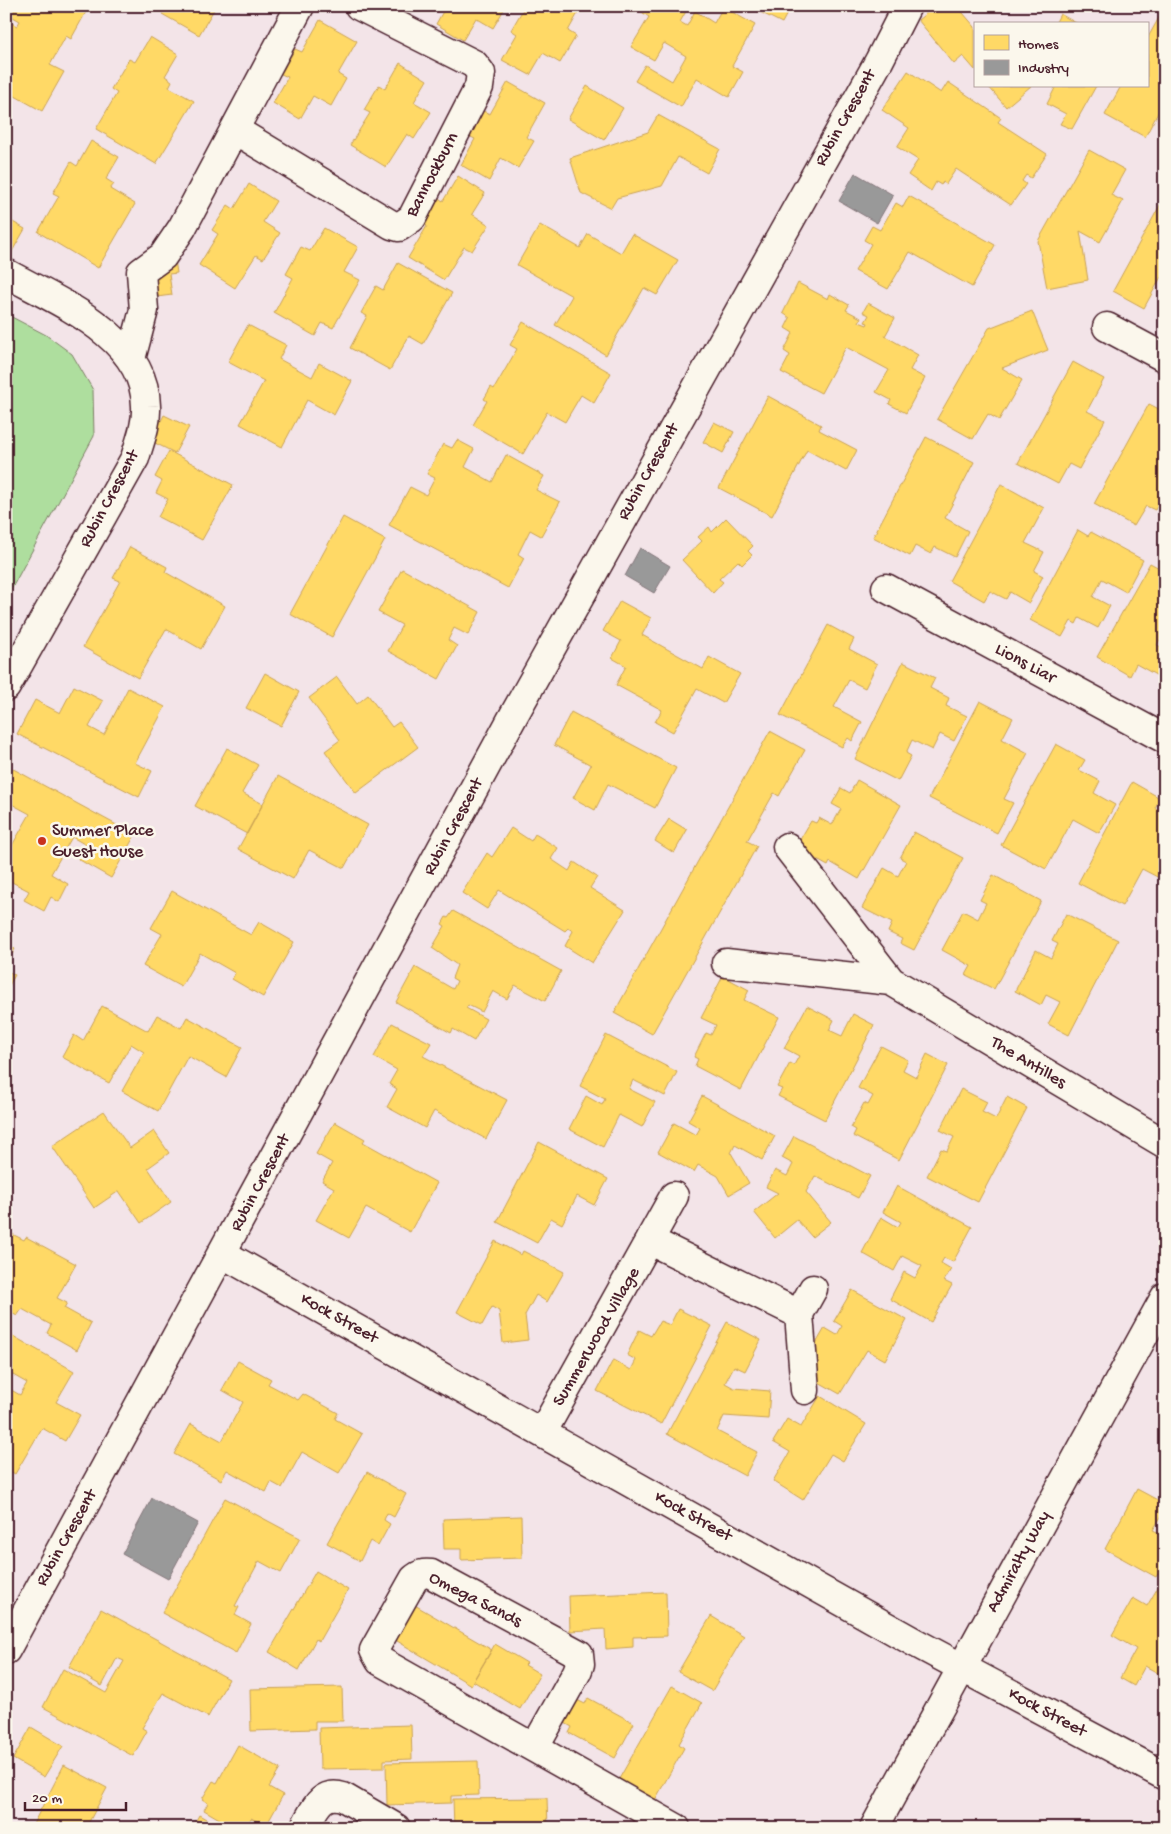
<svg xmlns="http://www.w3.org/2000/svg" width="1171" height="1834" font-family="'Gochi Hand',sans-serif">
<rect width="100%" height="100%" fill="#f3e4e8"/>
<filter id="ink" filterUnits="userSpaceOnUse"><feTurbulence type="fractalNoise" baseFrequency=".02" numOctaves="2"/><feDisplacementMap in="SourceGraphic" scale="10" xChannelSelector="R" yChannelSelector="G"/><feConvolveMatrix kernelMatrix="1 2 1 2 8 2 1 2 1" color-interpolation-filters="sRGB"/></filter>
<g filter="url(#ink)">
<path fill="#aede9e" stroke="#7c7e64" d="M6 314 46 335 72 354 93 390 94 436 6 599Z"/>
<path fill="#ffd966" stroke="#c9a154" d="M6 6H77L86 12 71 39 66 36 50 65 64 72 42 111 6 91V20L17 26 20 21 6 13Z
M167 6H216L199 35 162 14Z
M446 6H506L493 28 476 18 463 40 436 24Z
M525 6 531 9 532 6H582L568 31 576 36 560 63 543 53 530 75 502 60 517 34 511 30Z
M633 6H689L680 22 687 26 695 11 714 23 723 7 755 25 732 66 743 72 729 97 697 78 681 107 635 81 645 65 672 81 686 56 664 43 654 60 631 47 649 17Z
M748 6H791L782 23Z
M935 6H957L975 27V70L963 56 954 64 918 20Z
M1165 7V114L1159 111 1145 137 1105 115 1121 86H1147V39Z
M1060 14 1078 24H1055Z
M320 20 357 41 338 74 346 79 331 106 313 96 300 119 273 103 288 77 281 74 295 49 302 52Z
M150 37 178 54 165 76 172 81 169 87 194 101 156 164 96 129 117 93 111 89 129 59 135 62Z
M400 63 427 80 414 102 431 112 414 139 407 134 386 167 350 145 370 113 364 110 379 85 385 89Z
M908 71 941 93 948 82 1001 118 998 122 1047 154 1031 178 1026 175 1022 181 1026 184 1011 205 956 169 946 184 943 182 941 185 936 182 931 191 908 175 918 160 897 147 909 128 882 110Z
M508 82 545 103 526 137 534 141 518 168 501 158 489 181 461 165 475 139 469 136 483 111 490 114Z
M587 86 623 108 604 140 568 119Z
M988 86H1031L1006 107Z
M1056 86H1096L1072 129 1060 124 1066 114 1047 104Z
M658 115 720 149 707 173 678 157 662 186 617 198 611 208 581 193 570 158 648 132Z
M91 141 119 157 106 179 114 184 110 189 135 204 98 268 38 232 59 196 53 193 71 162 77 166Z
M1089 150 1125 170 1111 195 1123 201 1100 242 1080 231 1088 280 1047 288 1038 241Z
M458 176 485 193 472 214 489 225 472 251 464 247 444 280 408 258 427 226 421 222 437 197 443 201Z
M249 184 276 201 263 222 280 233 263 259 256 255 235 288 199 265 218 234 212 230 228 205 234 209Z
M909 196 995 245 972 287 910 252 888 289 855 271 871 244 864 240 872 226 880 230 896 203 903 207Z
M1165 196V279L1161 277 1144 308 1113 291Z
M6 218 25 229 10 255 6 253Z
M540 225 580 248 588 234 621 253 632 234 678 260 657 295 644 288 606 355 555 325 572 296 517 265Z
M324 228 358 247 344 272 360 280 333 328 322 323 315 336 274 313 293 278 286 274 301 247 310 251Z
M175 260 177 273 169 274 172 295 149 298 145 271Z
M398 263 452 293 423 344 409 336 390 370 350 348 367 316 361 313 376 286 383 290Z
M798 283 828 299 830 294 849 305 846 310 861 318 859 322 867 325 868 323 865 322 869 315 863 312 868 303 895 318 885 336 918 355 910 370 925 378 906 413 889 404 891 400 876 392 889 370 846 347 821 393 781 372 790 355 784 351 793 333 785 328 790 318 783 313Z
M1032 311 1048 350 1002 368 1022 380 999 420 988 414 973 439 937 419 989 328Z
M523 322 611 373 594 403 581 395 565 422 547 412 523 454 473 425 487 401 484 399 491 387 494 389 517 349 510 345Z
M248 325 286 345 279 359 312 377 319 363 352 381 334 415 307 400 282 447 240 424 264 381 228 362Z
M1073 362 1104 379 1087 411 1105 420 1079 469 1069 464 1058 484 1018 463Z
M768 396 821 425 819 430 857 450 846 471 807 450 772 516 719 488Z
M1149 404 1165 412V492L1155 510 1146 506 1134 526 1094 504Z
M164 415 189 427 175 453 151 441Z
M714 422 734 432 723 453 703 442Z
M926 437 974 462 945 518 968 531 955 557 935 547 931 554 915 546 910 556 873 537Z
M457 440 474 449 465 467 492 482 506 455 544 476 536 490 560 502 541 536 530 530 518 554 524 558 508 588 389 525 410 487 426 495 435 478 427 474 443 444 452 448Z
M169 451 233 485 202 540 158 517 168 499 156 493 162 481 155 477Z
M1001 484 1044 508 1025 543 1044 552 1034 571 1043 576 1029 603 1010 592 1006 599 990 591 984 601 949 581Z
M343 517 385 540 332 637 290 614Z
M726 518 753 546 748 551 752 555 742 565 738 561 719 579 723 582 713 593 682 560 702 541 698 537 709 527 712 532Z
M1078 530 1088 536 1091 532 1143 560 1126 592 1102 579 1093 597 1110 606 1098 628 1079 618 1076 624 1071 621 1062 637 1030 620Z
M130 547 167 567 165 572 225 606 201 649 166 629 138 678 83 647 120 581 113 578Z
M1150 563 1165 571V630L1157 645 1165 649V680L1136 664 1130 676 1097 657Z
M402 569 480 612 468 635 454 628 448 640 457 646 439 679 388 651 402 625 378 612Z
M620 601 651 618 642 635 703 669 709 657 740 674 723 703 697 689 673 732 655 722 662 710 616 685 626 666 612 658 621 641 603 631Z
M828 625 854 639 849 649 877 664 865 688 849 680 834 707 862 722 852 741 848 738 842 747 780 715Z
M903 662 935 678 930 688 949 698 946 706 967 716 954 741 940 734 932 750 912 740 906 753 911 756 898 781 855 759Z
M265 673 299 692 281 726 246 708Z
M337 677 357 704 368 695 392 727 399 722 418 747 356 793 325 751 340 740 309 698Z
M74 686 103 701 89 727 104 735 128 688 165 707 135 763 152 771 139 797 17 734 35 700 60 713Z
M980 701 1013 718 1002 739 1028 753 1004 799 1013 803 997 833 929 798Z
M571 712 676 768 655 808 608 784 595 810 573 798 591 765 554 745Z
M770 731 805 750 779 796 774 793 747 841 757 846 652 1034 614 1013Z
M1056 744 1085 760 1079 770 1100 781 1094 793 1115 805 1099 833 1073 819 1046 869 1001 845Z
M227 748 258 765 242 793 263 804 247 834 195 806Z
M6 765 135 835 111 878 78 859 86 845 72 837 51 874 68 884 59 902 51 897 44 911 24 900 29 891 10 881 6 888V847L10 849 30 814 6 801Z
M278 776 368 825 344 868 309 850 293 879 238 849Z
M857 780 901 805 859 879 830 862 828 866 795 848 811 821 816 823 819 818 832 825 841 809 832 804 841 788 850 793Z
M1132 782 1160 798 1155 808 1165 814V881L1142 869 1122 906 1078 883Z
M669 819 687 830 674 853 655 841Z
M511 828 531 841 535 834 558 848 551 859 569 871 574 862 597 877 590 888 625 910 592 963 565 946 573 931 568 928 565 931 499 890 487 909 462 893 487 853 492 857Z
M914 832 963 858 914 950 900 943 902 939 888 932 892 923 862 908 884 868 898 876 906 861 900 858Z
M993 875 1041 901 994 989 966 975 971 966 942 950 963 911 978 919 986 903 980 900Z
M172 891 251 935 259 922 294 942 263 997 232 979 235 973 200 953 181 987 143 966 162 934 151 928Z
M453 911 561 971 545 1001 515 985 507 999 493 991 482 1012 468 1005 466 1008 486 1019 474 1041 453 1029 451 1033 396 1002 415 967 453 989 457 981 452 978 457 965 432 948 445 926 442 924 446 917 448 918Z
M1066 914 1118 940 1069 1035 1048 1024 1060 1002 1046 995 1041 1005 1015 991 1036 950 1051 958 1058 944 1052 941Z
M6 944 15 949 6 964Z
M6 970 15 975 6 991Z
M723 976 749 990 744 1000 779 1017 741 1090 695 1066 698 1059 694 1057 706 1033 711 1035 716 1025 701 1018Z
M102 1006 148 1031 157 1015 181 1028 187 1017 242 1047 226 1077 188 1056 158 1111 122 1091 144 1052 131 1044 109 1083 62 1057 74 1035 83 1041Z
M807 1006 834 1020 829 1030 842 1036 853 1014 874 1025 825 1120 778 1096 782 1089 777 1087 790 1063 794 1065 799 1056 784 1048Z
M392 1023 431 1043 423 1056 507 1100 486 1139 434 1111 425 1128 387 1107 397 1089 389 1084 397 1070 374 1057Z
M606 1035 677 1072 665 1096 633 1080 629 1089 655 1102 642 1127 619 1115 603 1147 569 1129 586 1096 602 1105 605 1099 580 1086Z
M881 1046 908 1060 903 1070 916 1077 927 1054 948 1065 899 1160 853 1136 856 1130 851 1127 864 1103 868 1105 873 1096 858 1088Z
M961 1089 987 1102 982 1112 996 1119 1007 1097 1027 1108 978 1202 927 1176 941 1149 947 1151 954 1137 940 1130Z
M702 1096 775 1136 762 1160 735 1145 731 1153 749 1183 729 1195 718 1176 698 1165 694 1172 658 1152 674 1123 696 1135 700 1128 688 1121Z
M104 1111 130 1148 154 1131 169 1153 148 1168 171 1202 141 1223 119 1191 94 1208 52 1146Z
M335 1122 365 1139 363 1142 437 1183 410 1232 366 1208 349 1238 316 1220 334 1188 322 1181 332 1163 316 1154Z
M794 1136 870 1176 858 1198 815 1176 806 1192 831 1222 812 1237 797 1220 775 1238 754 1212 778 1193 766 1187 775 1170 787 1176 793 1164 782 1158Z
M539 1142 608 1179 594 1205 577 1196 562 1224 551 1218 537 1243 497 1222Z
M897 1186 972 1227 953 1262 944 1258 941 1263 951 1269 944 1281 952 1285 931 1322 890 1299 904 1272 915 1278 922 1266 902 1256 894 1271 862 1253 881 1217 898 1227 901 1222 883 1212Z
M6 1231 24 1240 26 1237 76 1264 57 1298 67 1303 64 1308 91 1323 77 1350 47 1333 51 1325 22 1309 17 1316 6 1310Z
M495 1241 521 1255 523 1251 564 1272 547 1302 536 1295 525 1315 528 1340 503 1343 499 1311 492 1307 482 1325 457 1312Z
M852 1290 907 1320 885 1360 867 1350 840 1394 808 1376 807 1359 825 1328 837 1335 842 1326 834 1321Z
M678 1309 712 1326 661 1424 597 1391 613 1360 631 1370 636 1360 627 1355 639 1330 651 1336 660 1321 670 1325Z
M727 1322 761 1340 745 1371 734 1366 725 1383 734 1388 770 1391 768 1419 724 1416 717 1431 757 1452 745 1476 667 1434Z
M6 1332 74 1371 56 1402 80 1415 65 1441 42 1428 15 1474 6 1469V1387L20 1395 27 1383 6 1371Z
M238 1361 271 1379 268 1384 298 1400 303 1394 338 1413 335 1419 362 1434 339 1473 302 1452 282 1488 271 1482 266 1492 227 1470 221 1480 174 1454 191 1424 222 1441 243 1402 222 1390Z
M820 1396 866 1424 843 1461 831 1454 803 1500 773 1481 790 1452 773 1442 787 1419 801 1427Z
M367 1472 406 1494 394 1517 387 1513 384 1520 390 1524 378 1546 370 1541 360 1561 327 1543Z
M1137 1489 1165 1504V1510L1153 1530 1165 1536V1677L1145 1666 1134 1686 1120 1678 1136 1649 1112 1635 1133 1598 1147 1606 1164 1577 1158 1574 1156 1577 1105 1549Z
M225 1498 300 1538 281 1573 259 1561 235 1606 239 1607 235 1615 251 1624 236 1653 162 1613Z
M521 1516 522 1558 461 1560V1549H444L443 1519Z
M316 1571 348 1590 319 1641 316 1639 299 1670 269 1652Z
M666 1592 667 1636 633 1637V1647L606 1649 605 1629 570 1631 569 1596Z
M413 1604 492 1650 471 1685 392 1638Z
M101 1609 229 1679 208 1717 163 1693 142 1728 147 1731 133 1756 43 1707 63 1669 106 1693 124 1661 117 1658 102 1686 69 1667Z
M711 1616 744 1636 712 1691 678 1672Z
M495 1644 527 1663 525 1665 540 1674 520 1709 473 1681Z
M672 1686 702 1703 679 1744 684 1748 655 1800 619 1779Z
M342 1687 343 1721H315V1729L251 1731 250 1689Z
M588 1698 634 1723 615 1758 569 1733 572 1727 563 1722 575 1699 585 1704Z
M411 1725 412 1759 384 1760V1768L320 1769 319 1728Z
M31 1727 63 1746 44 1777 13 1759Z
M238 1745 280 1769 269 1787 283 1795 266 1826 251 1818 245 1828H235L204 1810 208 1803 202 1799 213 1781 217 1783Z
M478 1761 479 1795 451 1796V1803L387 1805 386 1763Z
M64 1765 107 1788 89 1822 96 1828H31Z
M547 1798 548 1828H454L453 1799Z
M199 1815 222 1828H192Z"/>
<path fill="#999" stroke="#817478" d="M855 173 893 195 877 223 839 201Z
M640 548 670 566 654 593 625 576Z
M152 1498 198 1523 168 1579 122 1554Z"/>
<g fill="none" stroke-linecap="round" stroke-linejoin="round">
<g stroke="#4a1f2b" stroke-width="31">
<path id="minor" d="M235 130 392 225 399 227 412 218 479 87 481 73 474 64 359 6
M6 273C58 302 145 336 146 406 147 424 140 441 135 458L6 687
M1107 327 1165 358
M131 359 144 310 141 272 163 256 182 228 300 6
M886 588 1165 739
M787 847 891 981 1165 1144
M726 963 891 981
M651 1241 799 1314 813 1289
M223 1254 914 1642 1165 1776
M799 1314 805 1390
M542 1433 674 1196
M6 1650 515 713 879 61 907 6
M535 1747 577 1672 580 1664 579 1654 431 1574C423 1573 420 1574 414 1579L374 1650 380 1661 676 1828
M304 1828C314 1811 320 1790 343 1797L396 1828"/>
</g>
<g stroke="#4a1f2b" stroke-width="31">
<path id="secondary" d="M874 1828 1165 1297"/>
</g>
<use href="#minor" stroke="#fbf7ec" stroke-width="28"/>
<use href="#secondary" stroke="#fbf7ec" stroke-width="28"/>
</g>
</g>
<circle fill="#c8321e" stroke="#fbf7ec" stroke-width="2" cx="42" cy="841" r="5"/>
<g text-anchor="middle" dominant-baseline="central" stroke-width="5" stroke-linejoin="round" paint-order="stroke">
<g font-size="18" fill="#4a1f2b" stroke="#fbf7ec">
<text transform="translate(846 118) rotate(-61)">Rubin Crescent</text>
<text transform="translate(433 175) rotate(-62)">Bannockburn</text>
<text transform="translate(649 472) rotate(-61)">Rubin Crescent</text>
<text transform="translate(110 499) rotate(-62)">Rubin Crescent</text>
<text transform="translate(1025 664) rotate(28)">Lions Liar</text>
<text transform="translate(454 827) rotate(-62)">Rubin Crescent</text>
<text transform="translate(1028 1063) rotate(31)">The Antilles</text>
<text transform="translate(261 1183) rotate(-62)">Rubin Crescent</text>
<text transform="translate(339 1319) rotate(29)">Kock Street</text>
<text transform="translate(597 1337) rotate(-60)">Summerwood Village</text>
<text transform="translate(693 1517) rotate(29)">Kock Street</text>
<text transform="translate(67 1538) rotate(-61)">Rubin Crescent</text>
<text transform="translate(1019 1562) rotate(-61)">Admiralty Way</text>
<text transform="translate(475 1600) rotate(27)">Omega Sands</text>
<text transform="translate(1047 1713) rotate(28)">Kock Street</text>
</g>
<g font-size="18" fill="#4a1f2b" stroke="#fbf7ec" text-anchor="start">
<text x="52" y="831">Summer Place<tspan x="52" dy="21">Guest House</tspan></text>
</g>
</g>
<rect width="1171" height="1834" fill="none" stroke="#fbf7ec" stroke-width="25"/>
<rect x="12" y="12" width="1146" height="1809" fill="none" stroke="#4a1f2b" stroke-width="2" filter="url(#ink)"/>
<rect x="974" y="22" width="175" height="65" fill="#fbf7ec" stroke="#b4a19f"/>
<rect x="984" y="35" width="25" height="15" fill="#ffd966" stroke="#b4a19f"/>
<text x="1018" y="48" font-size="15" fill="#4a1f2b">Homes</text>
<rect x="984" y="60" width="25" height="15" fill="#999999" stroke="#b4a19f"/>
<text x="1018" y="72" font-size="15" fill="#4a1f2b">Industry</text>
<path d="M25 1802v8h101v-8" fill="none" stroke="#4a1f2b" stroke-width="2.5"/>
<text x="32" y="1802" font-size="15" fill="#4a1f2b" stroke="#fbf7ec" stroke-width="4" paint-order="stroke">20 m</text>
</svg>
